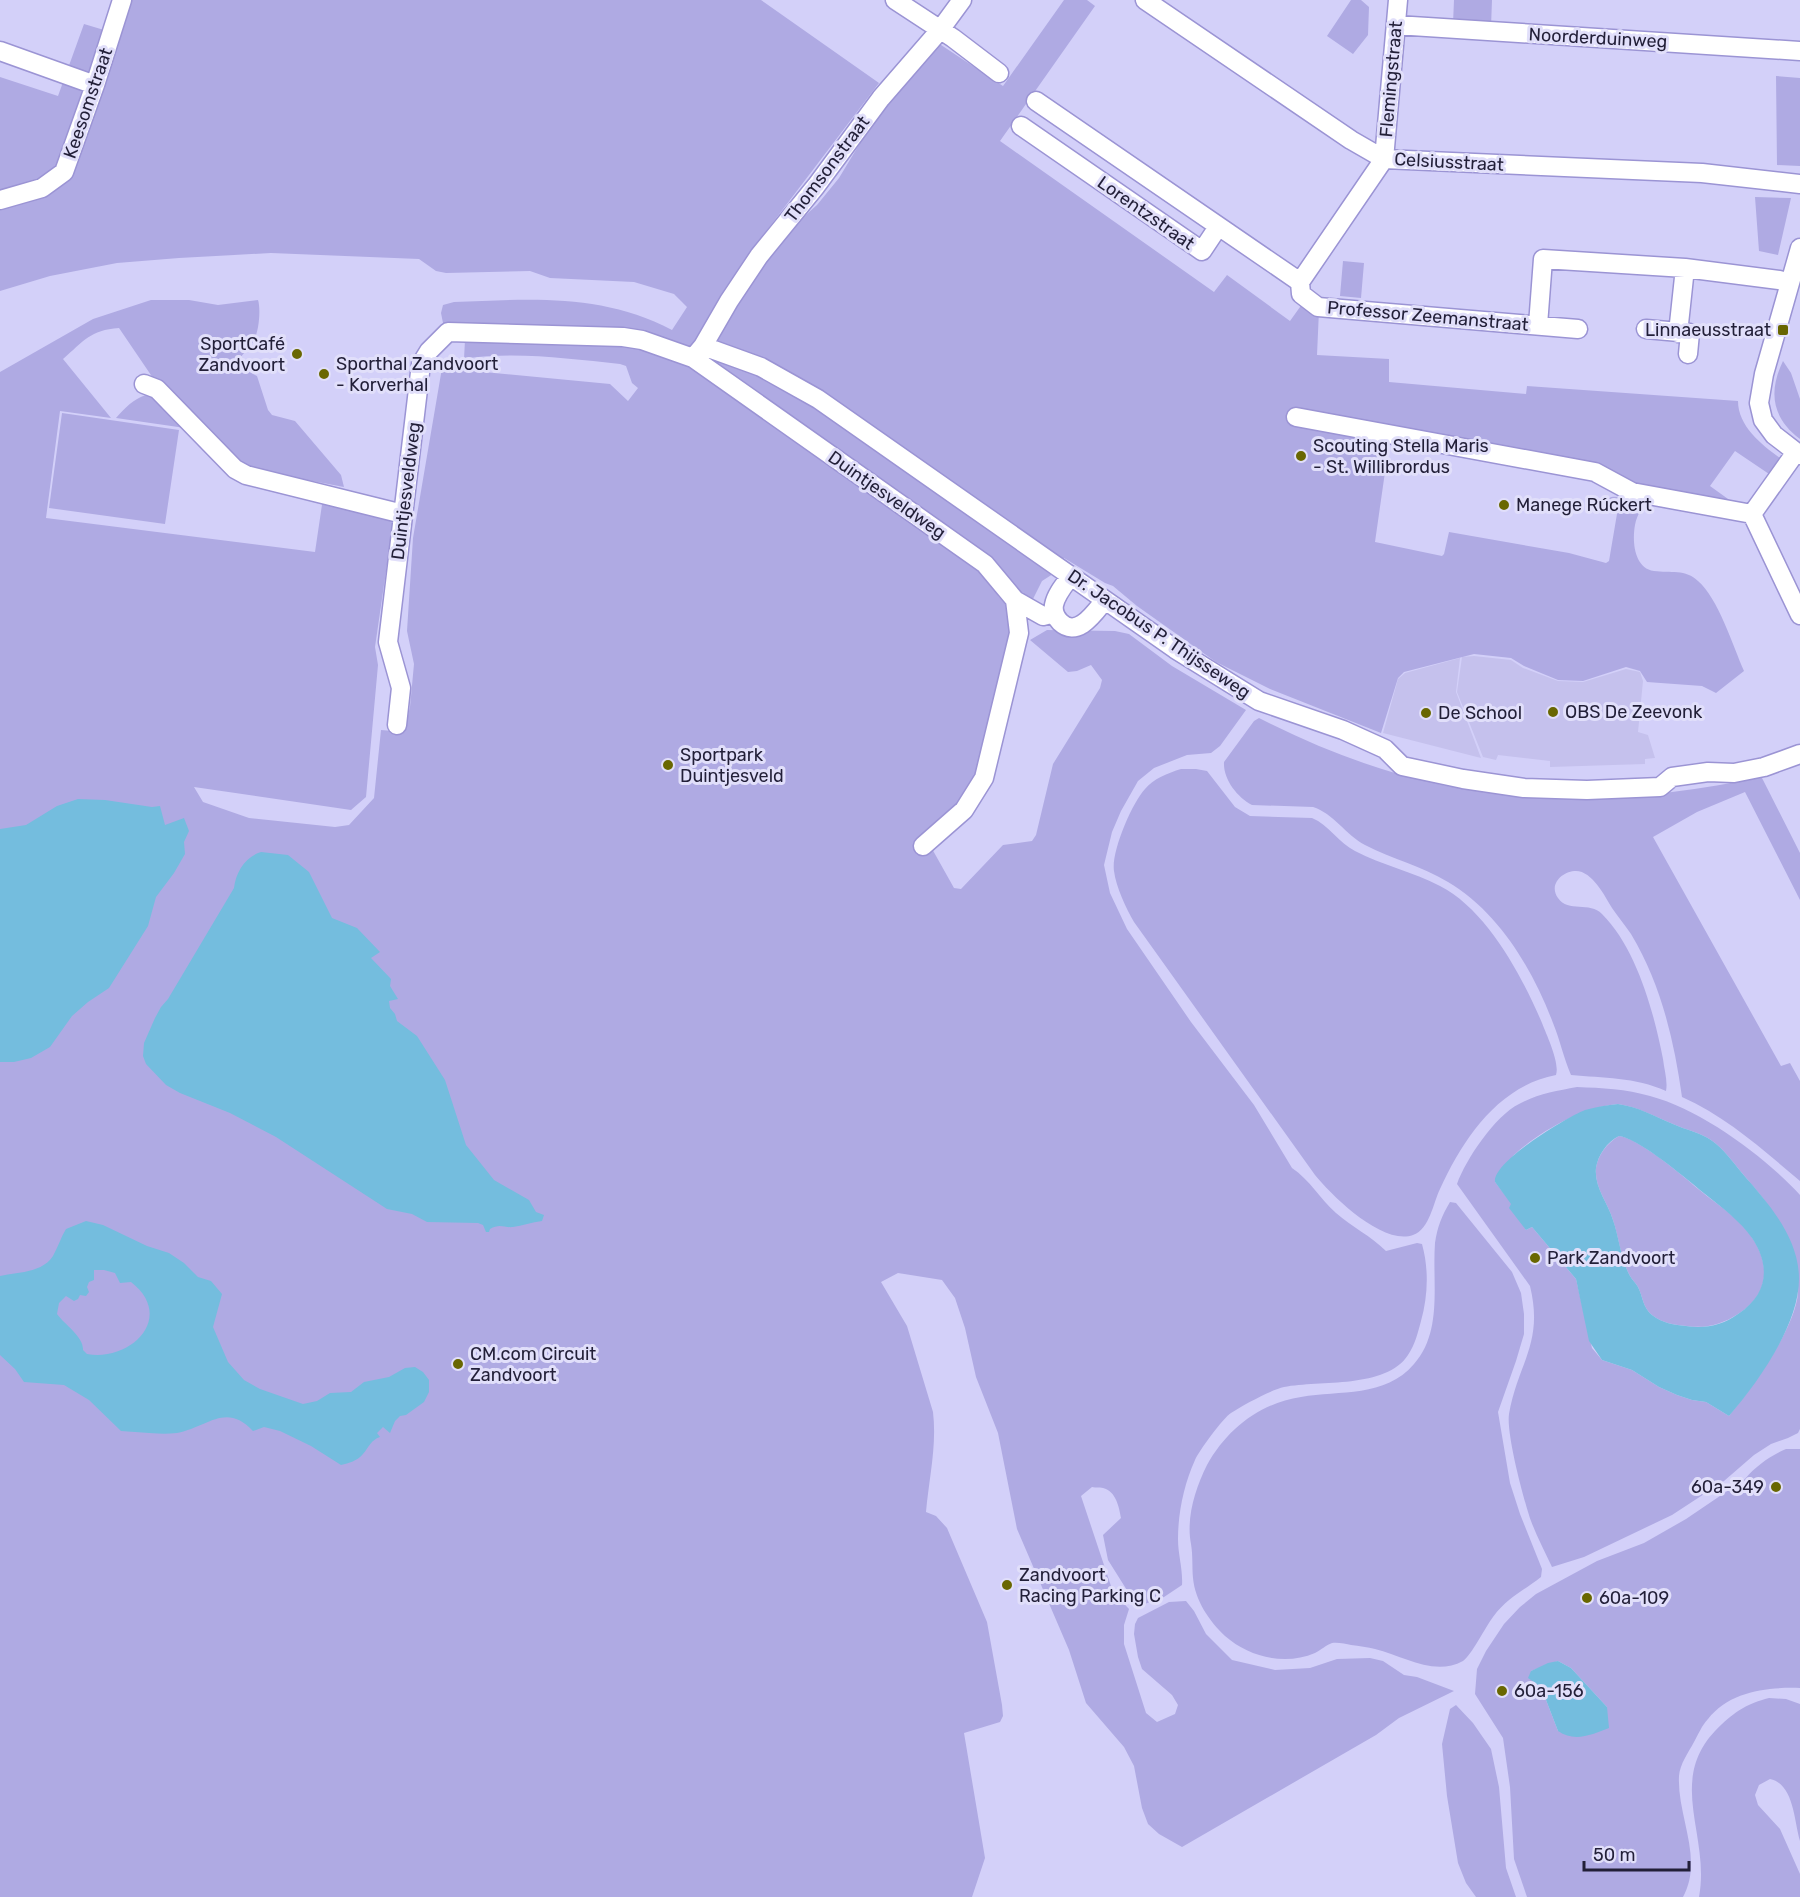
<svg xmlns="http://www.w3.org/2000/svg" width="1800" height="1897" font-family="Rubik,sans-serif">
<rect width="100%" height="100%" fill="#d3d0f9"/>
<path fill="#c5c1ed" d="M1474 656 1511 660 1523 668 1558 681 1583 682 1626 669 1640 672 1643 681 1638 732 1648 735 1655 758 1645 759V764L1550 767V761L1498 755 1496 760 1483 757 1457 692 1462 657Z
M1460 658 1456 692 1481 758 1383 733 1398 679 1405 673Z"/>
<path fill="#afaae3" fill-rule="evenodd" d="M128 0H761L879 83 758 242 726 288 691 348 444 328 441 313 443 305 454 302C531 299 602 293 672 330L687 307 674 294 634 282 550 278 530 271 446 273 436 271 419 259 271 253 179 258 117 263 50 276 0 291V208C39 197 58 198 79 159Z
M1064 0H1087L1095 6 1000 141 1214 292 1227 275 1290 321 1305 300 1319 310 1317 355 1389 359V382L1526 394 1527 386 1738 401C1738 427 1763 446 1783 460L1772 476 1735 451 1710 486 1735 504 1633 486 1609 469 1327 413 1293 420 1292 426 1389 444 1375 542 1442 556 1444 554 1449 532 1569 553 1606 563 1609 561 1618 508 1608 505 1609 498C1616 494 1633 501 1643 503 1641 510 1636 518 1635 525 1632 541 1634 568 1654 571 1670 573 1686 569 1698 581 1718 598 1733 646 1744 671L1716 693 1702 686 1647 682 1640 671 1626 667 1583 681 1558 680 1524 666 1511 658 1474 654 1404 672 1398 678 1381 733 1270 689 1216 662 1137 606 1113 586 1105 583 1064 558 1056 572 1042 581 1033 599 1020 593 712 365 707 355 738 296 791 228 817 205 839 178 892 90 932 39 1003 86Z
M1351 0H1361L1369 7 1368 35 1353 54 1327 36Z
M1454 0H1492L1491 27 1453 24Z
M84 24 104 30 62 159 49 178 0 193V77L58 96Z
M1776 76 1800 78V166L1777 165Z
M1755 197 1791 198 1778 255 1759 251Z
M1343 261 1364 263 1361 298 1340 296Z
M151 300H189L218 305 258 300C261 309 259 333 253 342 247 350 242 354 236 365L257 376 268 410 272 415 295 421 341 475 344 487 249 469 231 454 155 381 119 328C90 330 84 341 63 359L111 418 60 411 46 518 315 552 323 498 394 516 375 647 378 665 366 797 351 810 194 787 203 802 249 818 335 827 349 825 374 798 381 730 404 732 410 707 414 664 407 631 413 538 442 368 610 384 628 401 638 388 632 383 626 366 620 364C569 359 515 351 464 359L465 340 623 342 688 363 993 579 998 596 1007 606 1014 636 981 776 931 847 954 888 961 889 1003 845 1032 841 1036 835 1053 764 1100 688 1102 680 1091 665 1077 671 1068 672 1030 640 1047 630 1115 631 1129 634 1172 666 1246 710 1220 746 1211 753 1187 755 1154 768 1138 781 1121 811 1112 832 1104 865 1110 893 1127 929 1191 1022 1254 1105 1292 1168C1310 1180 1320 1199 1336 1213 1352 1227 1371 1236 1386 1251L1417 1243 1422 1244C1429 1269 1428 1296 1421 1321 1418 1332 1415 1345 1408 1355 1386 1389 1320 1380 1284 1387 1271 1390 1243 1405 1231 1413 1223 1418 1199 1451 1195 1460 1184 1484 1178 1513 1178 1539 1178 1555 1183 1569 1182 1585L1164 1597 1139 1606 1135 1603 1108 1560 1103 1535 1121 1518C1119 1507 1116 1491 1103 1488 1099 1487 1096 1488 1092 1487L1081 1496 1113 1592 1129 1609 1124 1625V1644L1146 1713 1157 1722 1175 1714 1178 1705 1172 1695 1142 1669 1138 1657 1134 1634 1135 1624 1138 1618 1169 1602 1186 1601 1194 1611 1206 1634 1232 1660 1275 1670 1310 1668 1337 1659 1370 1658 1383 1661 1404 1675 1417 1677 1454 1691 1399 1718 1376 1735 1182 1847 1159 1834 1148 1824 1142 1808 1134 1766 1124 1747 1086 1703 1069 1650 1017 1529 998 1433 976 1377 965 1328 955 1298 942 1280 898 1273 881 1282 907 1326 933 1412C937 1446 929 1478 926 1512L936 1516 947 1528 987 1622 1002 1705 1003 1716 1000 1722 964 1733 985 1858 972 1897H0V372L93 319Z
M1783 361 1791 373 1800 399V439C1772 418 1768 392 1783 361Z
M146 395 153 397 185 428 116 418C125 408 133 399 146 395Z
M62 413 179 430 165 524 49 508Z
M1259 718C1394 787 1521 812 1672 792 1702 788 1732 784 1761 776L1800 853V900L1745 792 1697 812 1653 837 1781 1066 1790 1063 1800 1081V1181C1763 1150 1727 1117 1682 1097 1674 1040 1661 984 1631 934 1625 925 1618 917 1612 908 1605 896 1592 871 1576 871 1563 871 1548 884 1558 898 1568 913 1590 901 1602 914 1637 949 1654 1013 1663 1059 1664 1069 1668 1081 1666 1091 1635 1077 1603 1078 1571 1075 1564 1059 1560 1040 1553 1023 1533 970 1499 912 1448 882 1422 866 1392 859 1365 845 1346 835 1333 813 1313 807L1252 805C1237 797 1223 779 1224 762L1254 721Z
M1181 769H1196L1207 771 1235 807 1250 816 1312 818C1329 825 1339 843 1355 851 1382 865 1413 872 1440 886 1487 910 1522 976 1542 1023 1547 1036 1560 1063 1556 1075 1498 1086 1463 1139 1440 1189 1433 1203 1430 1229 1413 1235 1383 1246 1332 1196 1315 1175L1134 922C1126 908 1116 887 1114 871 1111 852 1132 803 1145 789 1153 779 1168 773 1181 769Z
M1577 1087C1602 1088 1626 1089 1650 1096 1702 1110 1764 1156 1800 1195V1429L1798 1433 1788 1438 1771 1444 1754 1455 1724 1481 1672 1515 1584 1557 1552 1567C1545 1552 1537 1537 1531 1521 1524 1501 1506 1434 1509 1414 1518 1363 1544 1343 1530 1286L1457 1184C1466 1159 1495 1116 1519 1104 1537 1094 1556 1091 1577 1087ZM1618 1104C1638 1107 1654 1116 1673 1124 1686 1130 1699 1132 1711 1140 1724 1149 1732 1161 1742 1173 1773 1209 1800 1242 1798 1293 1795 1329 1752 1388 1729 1416L1706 1402 1692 1400 1677 1395 1659 1387 1632 1370 1602 1360 1592 1348 1576 1279 1532 1227 1526 1230 1512 1204 1495 1182C1501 1173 1507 1163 1514 1155 1540 1131 1583 1107 1618 1104Z
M1619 1136C1638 1138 1681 1174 1697 1188 1710 1199 1724 1208 1736 1219 1767 1248 1779 1288 1738 1314 1723 1324 1705 1329 1687 1326 1675 1325 1662 1323 1652 1315 1643 1308 1643 1297 1638 1287 1636 1283 1632 1280 1630 1276 1621 1260 1619 1238 1613 1220 1608 1203 1594 1187 1596 1168 1598 1155 1607 1143 1619 1136Z
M1450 1202 1456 1203 1512 1272 1521 1293 1524 1314V1334L1516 1361 1498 1412 1510 1483 1520 1514 1542 1569 1541 1577C1522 1592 1508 1597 1493 1617 1486 1626 1471 1656 1463 1661 1434 1677 1404 1656 1375 1649 1368 1647 1359 1646 1351 1645 1346 1644 1338 1642 1332 1643 1326 1645 1321 1650 1315 1653 1285 1666 1249 1657 1225 1636 1209 1621 1195 1600 1193 1578 1192 1567 1193 1556 1191 1544 1186 1518 1195 1489 1207 1465 1227 1429 1260 1403 1301 1397 1340 1390 1385 1398 1414 1364 1443 1331 1432 1283 1435 1243 1437 1228 1442 1215 1450 1202Z
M1786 1449H1800V1688C1767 1687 1730 1691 1708 1719 1702 1725 1698 1735 1694 1742 1688 1753 1680 1764 1679 1776 1677 1817 1704 1858 1683 1897H1527L1514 1859 1510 1787 1503 1738 1475 1694 1477 1669 1486 1651 1504 1624 1520 1607 1536 1594 1597 1561 1644 1543 1686 1519 1745 1479C1756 1466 1770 1456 1786 1449ZM1558 1661 1571 1668 1607 1707 1558 1731 1541 1687 1531 1671Z
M1769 1698 1786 1699 1800 1704V1841C1794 1821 1794 1784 1770 1779L1759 1785 1755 1795 1758 1805 1780 1829 1800 1874V1897H1699C1711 1833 1663 1778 1722 1724 1739 1709 1747 1704 1769 1698Z
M1456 1705 1473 1723 1491 1749 1499 1787 1506 1868 1516 1897H1476L1466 1883 1458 1863 1447 1796 1442 1744 1450 1709Z"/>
<path fill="#74bdde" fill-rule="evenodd" d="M78 799 105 800 152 807 160 806 165 825 184 818 189 831 184 842 185 854 174 873 156 897 148 926 109 988 88 1002 72 1016 50 1047 31 1058 14 1062H0V829L26 825 57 806Z
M261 852 288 855 309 872 332 918 357 928 380 952 371 958 391 979 390 986 398 999 389 1001 390 1008 395 1014 397 1021 417 1036 445 1080 466 1145 494 1180 529 1200 536 1212 544 1215 542 1221C532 1222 522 1226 513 1227 504 1228 500 1223 490 1229L489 1232H486L483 1225 478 1223 427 1222 412 1214 387 1209 276 1137 230 1113 180 1093 166 1085 146 1064 143 1056 144 1043 155 1018 161 1007 168 999 234 888C236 872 245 857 261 852Z
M1618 1104C1639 1107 1654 1116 1673 1124 1686 1130 1699 1132 1711 1140 1724 1149 1732 1161 1742 1173 1768 1203 1799 1237 1799 1279 1799 1325 1758 1382 1729 1416L1706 1402 1692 1400 1677 1395 1659 1387 1632 1370 1602 1360 1589 1341 1576 1279 1532 1227 1526 1230 1509 1208 1511 1204 1495 1182C1492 1162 1567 1117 1585 1110 1596 1107 1607 1105 1618 1104ZM1619 1136C1637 1138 1678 1172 1694 1185 1708 1197 1723 1207 1736 1220 1767 1248 1778 1288 1738 1314 1723 1325 1705 1329 1686 1326 1675 1325 1662 1323 1652 1315 1643 1308 1643 1297 1638 1287 1636 1283 1632 1280 1630 1276 1621 1260 1619 1237 1613 1220 1608 1203 1594 1187 1596 1168 1598 1155 1607 1142 1619 1136Z
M86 1221 103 1225 147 1246 169 1253 184 1263 198 1277 211 1281 222 1294 213 1327 228 1362 244 1380 260 1389 303 1404 317 1401 330 1393 351 1392 364 1382 389 1377 405 1368 415 1367 423 1372 429 1380V1392L424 1402 406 1415 400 1416 395 1421 390 1433 383 1427 377 1433 380 1437C371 1440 369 1447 363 1454 357 1461 349 1463 341 1465L311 1446 280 1431 264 1427 253 1431C226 1402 208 1427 177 1433 159 1435 139 1432 121 1431L89 1400 64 1385 24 1382 15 1369 0 1355V1276C18 1272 42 1273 53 1256 58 1247 61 1237 66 1229ZM94 1270H104L115 1273 120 1283 131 1282C176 1317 131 1362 87 1354L83 1350C84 1337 65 1325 57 1314L59 1303 66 1296 74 1301 78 1299 80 1295 86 1296 89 1292 87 1287 89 1282 94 1280Z
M1558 1661 1571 1668 1607 1707 1609 1728C1593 1734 1575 1743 1558 1731L1541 1687 1528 1678 1531 1671 1548 1663Z"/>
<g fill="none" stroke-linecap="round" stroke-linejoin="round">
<g stroke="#9b94d4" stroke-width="21">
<path id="minor" d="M895 0 953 38 999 73
M1145 0 1351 140 1384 159 1702 173 1800 184
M1396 25 1800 51
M0 51 95 85
M1036 101 1300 282 1384 159 1398 0
M1021 126 1202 251 1218 227
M0 200 42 188 64 172 95 85 122 0
M1800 248 1764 374 1759 403 1763 420 1774 435 1800 455
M1300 282 1301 294 1318 307 1578 329
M1538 325 1543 259 1685 268 1779 280 1790 283
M1646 329 1690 333 1688 354
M1678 333 1685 268
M703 346 761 367 818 399 1175 649 1259 701 1343 730 1385 749 1402 766 1463 779 1524 788 1587 790 1660 787 1672 777 1708 772 1734 773 1764 767 1800 754
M693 358 985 564 1015 600 1043 616 1054 613
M144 384 157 389 235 469 246 475 403 514
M1296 417 1595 472 1632 492 1752 514
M1752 514 1800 615
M1752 514 1796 452
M1071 576C1065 584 1056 594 1054 605 1053 611 1056 618 1060 622 1078 639 1095 612 1105 600
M397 725 401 688 388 642 421 364 429 351 448 332 623 337 642 340 693 358 703 346 729 301 759 256 816 186 881 98 940 30 962 0
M923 846 964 810 984 778 1019 633 1015 600"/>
</g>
<use href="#minor" stroke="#fff" stroke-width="18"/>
</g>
<g fill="#696701" stroke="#e1dffa" stroke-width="2">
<rect x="1777" y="324" width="12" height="12" rx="3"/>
<circle cx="297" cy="354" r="6"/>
<circle cx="324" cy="374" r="6"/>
<circle cx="1301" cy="456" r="6"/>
<circle cx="1504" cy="505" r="6"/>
<circle cx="1553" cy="712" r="6"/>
<circle cx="1426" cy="713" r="6"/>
<circle cx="668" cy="765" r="6"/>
<circle cx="1535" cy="1258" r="6"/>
<circle cx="458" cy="1364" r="6"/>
<circle cx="1776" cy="1487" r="6"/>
<circle cx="1007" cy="1585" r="6"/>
<circle cx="1587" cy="1598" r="6"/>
<circle cx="1502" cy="1691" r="6"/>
</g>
<g text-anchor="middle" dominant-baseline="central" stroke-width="6" stroke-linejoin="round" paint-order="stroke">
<g font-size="18" fill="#221f38" stroke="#e1dffa">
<text transform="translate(1598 38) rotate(3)">Noorderduinweg</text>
<text transform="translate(1391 79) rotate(-85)">Flemingstraat</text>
<text transform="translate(88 103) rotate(-71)">Keesomstraat</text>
<text transform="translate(1449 162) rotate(3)">Celsiusstraat</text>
<text transform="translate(827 169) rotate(-53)">Thomsonstraat</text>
<text transform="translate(1146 213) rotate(35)">Lorentzstraat</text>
<text transform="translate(1428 316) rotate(5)">Professor Zeemanstraat</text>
<text transform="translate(406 491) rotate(-83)">Duintjesveldweg</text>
<text transform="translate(887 495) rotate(35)">Duintjesveldweg</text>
<text transform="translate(1159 634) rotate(34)">Dr. Jacobus P. Thijsseweg</text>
</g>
<g font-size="18" fill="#221f38" stroke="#e1dffa" text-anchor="start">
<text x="1771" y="330" text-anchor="end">Linnaeusstraat</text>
<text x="285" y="344" text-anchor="end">SportCafé<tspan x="285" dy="21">Zandvoort</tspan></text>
<text x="336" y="364">Sporthal Zandvoort<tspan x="336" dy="21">- Korverhal</tspan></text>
<text x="1313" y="446">Scouting Stella Maris<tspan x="1313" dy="21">- St. Willibrordus</tspan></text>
<text x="1516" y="505">Manege Rúckert</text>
<text x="1565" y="712">OBS De Zeevonk</text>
<text x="1438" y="713">De School</text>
<text x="680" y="755">Sportpark<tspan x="680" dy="21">Duintjesveld</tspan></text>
<text x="1547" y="1258">Park Zandvoort</text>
<text x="470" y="1354">CM.com Circuit<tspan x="470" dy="21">Zandvoort</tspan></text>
<text x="1764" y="1487" text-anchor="end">60a-349</text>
<text x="1019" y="1575">Zandvoort<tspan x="1019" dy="21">Racing Parking C</tspan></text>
<text x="1599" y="1598">60a-109</text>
<text x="1514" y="1691">60a-156</text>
</g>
</g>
<path d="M1584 1861v9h105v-9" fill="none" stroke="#221f38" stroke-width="3"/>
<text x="1593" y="1861" font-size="18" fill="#221f38" stroke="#e1dffa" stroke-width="4.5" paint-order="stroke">50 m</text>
</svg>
